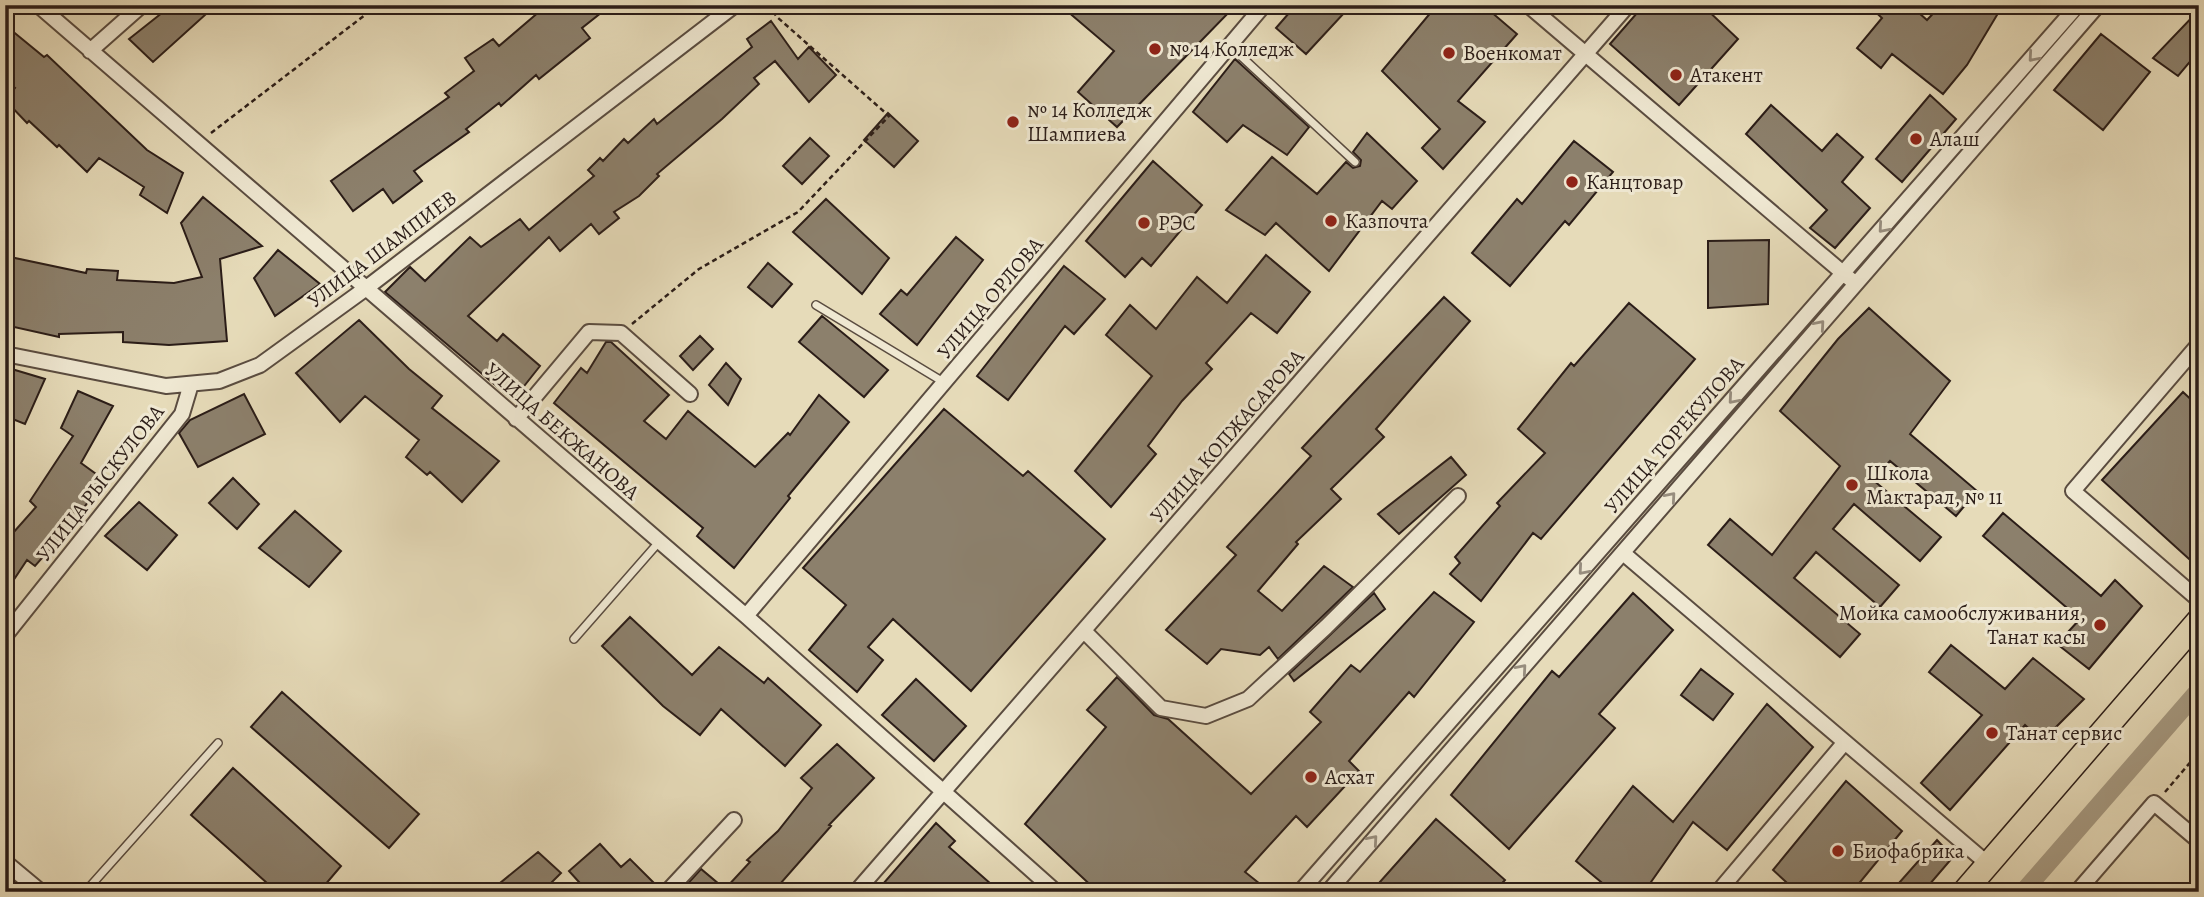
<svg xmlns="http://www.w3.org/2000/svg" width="2204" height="897" font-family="Alegreya,serif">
<rect width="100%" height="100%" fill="#e6dbb9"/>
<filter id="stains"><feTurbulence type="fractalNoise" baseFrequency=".00286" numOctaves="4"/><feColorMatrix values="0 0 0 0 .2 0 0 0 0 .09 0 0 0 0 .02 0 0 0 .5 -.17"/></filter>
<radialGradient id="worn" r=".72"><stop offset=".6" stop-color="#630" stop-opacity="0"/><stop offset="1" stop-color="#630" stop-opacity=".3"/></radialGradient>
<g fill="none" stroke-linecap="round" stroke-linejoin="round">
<path stroke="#a69a82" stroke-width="18" d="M2023 892 2199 690"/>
</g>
<path fill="#8c806c" stroke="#2b1d18" stroke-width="2" d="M172 5H216L153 62 129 39Z
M547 5H611L582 28 590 38 539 79 536 75 501 106 499 103 466 129 469 132 414 171 422 181 393 203 383 189 353 211 331 181 449 97 445 93 474 71 465 58 493 39 499 46Z
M1060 5H1139L1148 13 1155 5H1236L1117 127 1078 92 1114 51Z
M1296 5H1338L1345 12 1306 54 1276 28Z
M1437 5H1483L1517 34 1458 101 1485 122 1443 169 1422 148 1440 129 1382 71Z
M1644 5H1702L1738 39 1679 105 1610 44Z
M1868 5H1910L1927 20 1941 5H2003L1967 65 1943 94 1892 54 1881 68 1857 48 1882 18Z
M2199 10V51L2178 76 2153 58Z
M771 21 798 59 809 47 836 75 809 102 775 61 754 78 759 84 722 119 657 174 659 176 639 196 614 212 619 218 599 234 591 224 560 251 549 237 468 316 497 341 503 334 540 366 513 400 385 292 410 267 425 281 470 237 481 247 520 219 529 230 594 176 588 170 600 158 603 161 624 139 628 143 654 119 657 124 752 47 747 39Z
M5 25 44 57 47 55 147 150 183 173 167 213 140 195 144 187 99 158 87 172 59 145 57 147 29 121 27 123 5 100 15 88 5 80Z
M2101 34 2150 72 2103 130 2054 90Z
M1235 59 1309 127 1287 155 1243 125 1227 142 1193 112Z
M1930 95 1956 119 1902 182 1876 159Z
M1771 105 1822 151 1837 134 1863 157 1842 182 1870 208 1835 248 1810 228 1827 210 1746 134Z
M888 113 918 141 894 167 864 140Z
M1367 133 1417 181 1392 209 1382 201 1329 271 1276 223 1265 235 1226 210 1272 157 1317 194 1346 162 1353 168 1360 166 1361 160 1353 152Z
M810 138 829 156 802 184 783 166Z
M1574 141 1613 172 1569 225 1565 221 1510 286 1472 253 1517 199 1522 204Z
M1153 161 1202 205 1151 266 1142 258 1125 277 1086 241Z
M203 197 262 246 220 259 227 341 169 345 123 342V332L59 334V337L5 325V272L10 257 86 273 87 269 118 271 117 280 174 283 202 277 181 223Z
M826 199 889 258 862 294 793 232Z
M956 237 983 260 917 345 880 314 901 290 907 295Z
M1769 240 1768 304 1708 308V241Z
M278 250 320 284 275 316 254 278Z
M1266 255 1310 292 1277 333 1251 313 1206 363 1212 369 1182 401 1148 446 1156 454 1111 507 1075 471 1152 376 1106 335 1130 305 1156 329 1197 277 1227 303Z
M768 263 792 284 772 307 748 287Z
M1064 266 1105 299 1074 334 1065 326 1008 400 977 376Z
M1444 297 1470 321 1376 429 1384 437 1331 489 1341 499 1296 542 1298 544 1258 591 1282 611 1324 566 1353 587 1278 659 1269 647 1260 655 1221 649 1207 664 1166 630 1236 555 1227 547 1311 456 1302 448Z
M1629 303 1695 359 1541 539 1533 533 1481 601 1450 574 1460 563 1455 557 1500 506 1497 503 1545 453 1518 429 1571 363 1574 366Z
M1869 308 1950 381 1910 434 1977 491 1956 516 1890 461 1873 480 1941 537 1920 561 1854 504 1833 529 1899 585 1880 607 1816 552 1794 578 1860 634 1840 657 1708 545 1730 519 1772 555 1840 466 1780 411 1838 339Z
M822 316 888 370 864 397 799 342Z
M359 320 409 369 442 396 432 408 499 461 462 502 430 472 427 475 406 457 419 440 365 396 340 422 296 373Z
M700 336 713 349 693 370 680 356Z
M606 342H611L669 395 644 421 666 439 688 411 755 467 788 433 790 435 819 395 849 422 788 496 790 498 734 568 697 536 703 528 554 403 581 368 587 373Z
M726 363 741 379 728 405 709 385Z
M5 367 45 379 25 424 5 416Z
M78 391 113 406 81 463 103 479 66 535 64 533 35 566 27 560 5 593V542L36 507 30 501 73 436 61 428Z
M2183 392 2199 407V568L2102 480Z
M244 394 265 434 198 467 179 433 190 420Z
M944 409 1023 476 1028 471 1105 539 971 691 893 619 868 647 883 660 857 692 809 650 846 605 803 568Z
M1451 457 1466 475 1399 534 1378 514Z
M233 478 259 504 237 529 209 503Z
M139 502 177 535 147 570 105 536Z
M295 511 341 551 309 587 259 548Z
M2003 513 2101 596 2115 580 2142 606 2089 669 2057 644 2080 619 1983 536Z
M1434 592 1474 622 1414 697 1409 692 1349 761 1359 771 1307 827 1296 816 1245 872 1270 892H1098L1025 824 1106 727 1087 710 1117 677 1154 715 1168 719 1251 794 1321 722 1310 712 1351 665 1360 672Z
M1374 593 1385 609 1294 681 1289 674Z
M1633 593 1673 630 1599 714 1615 728 1509 849 1451 795 1552 671 1559 677Z
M630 617 692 675 719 647 764 683 768 678 821 725 785 766 721 709 700 735 663 706 602 646Z
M1951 645 2005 689 2033 658 2084 699 2042 741 2025 725 1950 810 1921 783 1982 715 1929 672Z
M1701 669 1733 694 1713 720 1681 695Z
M916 679 966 726 934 761 882 715Z
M282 692 419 814 389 848 251 727Z
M1767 704 1813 747 1727 850 1693 822 1644 892H1613L1576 861 1633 786 1673 822Z
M837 744 874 778 829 825 831 826 773 892 682 890 701 869 725 889 750 862 747 860 778 831 812 788 801 778Z
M233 768 341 866 319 892H277L191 815Z
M1846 781 1902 831 1852 892H1797L1773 870Z
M1436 819 1505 880 1494 892H1371Z
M936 823 955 841 949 847 1000 892H876Z
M1937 840 1953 857 1923 892H1891Z
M600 844 621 867 630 859 653 882 643 892H588L569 871Z
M538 852 561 873 542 892H489Z"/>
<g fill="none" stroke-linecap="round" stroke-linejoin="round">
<g stroke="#5a4c40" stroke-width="10">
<path id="lane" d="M1230 46 1355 162
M816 305 945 383
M574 639 659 542
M85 892 218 743"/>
</g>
<g stroke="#5a4c40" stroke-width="18">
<path id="street" d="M38 5 746 616 1056 892
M1528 5 1850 279
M90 51 142 5
M2199 344 2073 491 2199 600
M5 354 166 386 219 381 260 365 365 289 735 5
M516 419 589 332 621 333 690 394
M1623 553 1988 864
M746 616 1264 5
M1085 632 1161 708 1206 716 1248 699 1326 627 1458 496
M5 636 182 414 191 384
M5 862 41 892
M667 892 734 820
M856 892 1628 5
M1300 892 2078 5
M1328 892 2098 5
M1718 892 1845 742
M2077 892 2154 803 2199 841"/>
</g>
<g stroke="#2b1d18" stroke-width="26">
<path id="primary" d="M1964 892 2199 620"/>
</g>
<path stroke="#2b1d18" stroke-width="2.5" stroke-dasharray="5 3.5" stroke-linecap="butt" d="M211 133 378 5
M632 324 699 269 798 212 889 116 777 17 768 5
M2165 792 2199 752"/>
<use href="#lane" stroke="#efe8d2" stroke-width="7"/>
<use href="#street" stroke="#efe8d2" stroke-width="14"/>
<use href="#primary" stroke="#e6dbb9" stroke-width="23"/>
</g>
<defs><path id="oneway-chevron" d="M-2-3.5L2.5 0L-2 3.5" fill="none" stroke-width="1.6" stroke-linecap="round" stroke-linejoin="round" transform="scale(1.75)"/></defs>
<g stroke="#978d7e">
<use href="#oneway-chevron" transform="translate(2033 57) rotate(131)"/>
<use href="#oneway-chevron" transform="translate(1883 228) rotate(131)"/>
<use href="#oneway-chevron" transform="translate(1820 325) rotate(-49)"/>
<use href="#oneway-chevron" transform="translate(1733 399) rotate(131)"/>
<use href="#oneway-chevron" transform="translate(1671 497) rotate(-49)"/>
<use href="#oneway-chevron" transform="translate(1583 570) rotate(131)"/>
<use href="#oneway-chevron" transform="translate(1522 669) rotate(-49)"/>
<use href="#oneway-chevron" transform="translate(1373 840) rotate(-49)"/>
</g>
<g fill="#8f2418" stroke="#efe8d2" stroke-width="2.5">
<circle cx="1155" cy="49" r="7"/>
<circle cx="1449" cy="53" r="7"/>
<circle cx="1676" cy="75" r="7"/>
<circle cx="1013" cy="122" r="7"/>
<circle cx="1916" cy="139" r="7"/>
<circle cx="1572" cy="182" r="7"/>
<circle cx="1331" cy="221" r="7"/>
<circle cx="1144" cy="223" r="7"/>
<circle cx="1852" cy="485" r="7"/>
<circle cx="2100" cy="625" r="7"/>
<circle cx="1992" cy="733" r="7"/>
<circle cx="1311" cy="777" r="7"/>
<circle cx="1838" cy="851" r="7"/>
</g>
<g text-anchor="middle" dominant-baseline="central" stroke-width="6" stroke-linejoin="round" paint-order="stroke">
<g font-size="21" fill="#2b1d18" stroke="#efe8d2" text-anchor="start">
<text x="1169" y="49">№ 14 Колледж</text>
<text x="1463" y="53">Военкомат</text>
<text x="1690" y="75">Атакент</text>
<text x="1027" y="110">№ 14 Колледж<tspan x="1027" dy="24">Шампиева</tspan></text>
<text x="1930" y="139">Алаш</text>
<text x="1586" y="182">Канцтовар</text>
<text x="1345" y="221">Казпочта</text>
<text x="1158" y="223">РЭС</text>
<text x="1866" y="473">Школа<tspan x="1866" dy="24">Мактарал, № 11</tspan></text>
<text x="2086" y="613" text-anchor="end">Мойка самообслуживания,<tspan x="2086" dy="24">Танат касы</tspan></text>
<text x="2006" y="733">Танат сервис</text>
<text x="1325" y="777">Асхат</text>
<text x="1852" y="851">Биофабрика</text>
</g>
<g font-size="21" fill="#2b1d18" stroke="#efe8d2">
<text transform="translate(382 249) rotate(-37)">УЛИЦА ШАМПИЕВ</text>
<text transform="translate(990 298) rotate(-50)">УЛИЦА ОРЛОВА</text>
<text transform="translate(562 431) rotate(41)">УЛИЦА БЕКЖАНОВА</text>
<text transform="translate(1674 435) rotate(-49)">УЛИЦА ТОРЕКУЛОВА</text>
<text transform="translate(1227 436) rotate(-49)">УЛИЦА КОПЖАСАРОВА</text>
<text transform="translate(100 483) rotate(-52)">УЛИЦА РЫСКУЛОВА</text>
</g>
</g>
<rect width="2204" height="897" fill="none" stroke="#e6dbb9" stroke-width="28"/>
<rect x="7" y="7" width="2190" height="883" fill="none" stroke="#2b1d18" stroke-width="3.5"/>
<rect x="14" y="14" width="2176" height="869" fill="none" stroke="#2b1d18" stroke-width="2"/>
<rect width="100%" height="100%" filter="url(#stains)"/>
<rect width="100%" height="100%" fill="url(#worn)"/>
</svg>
